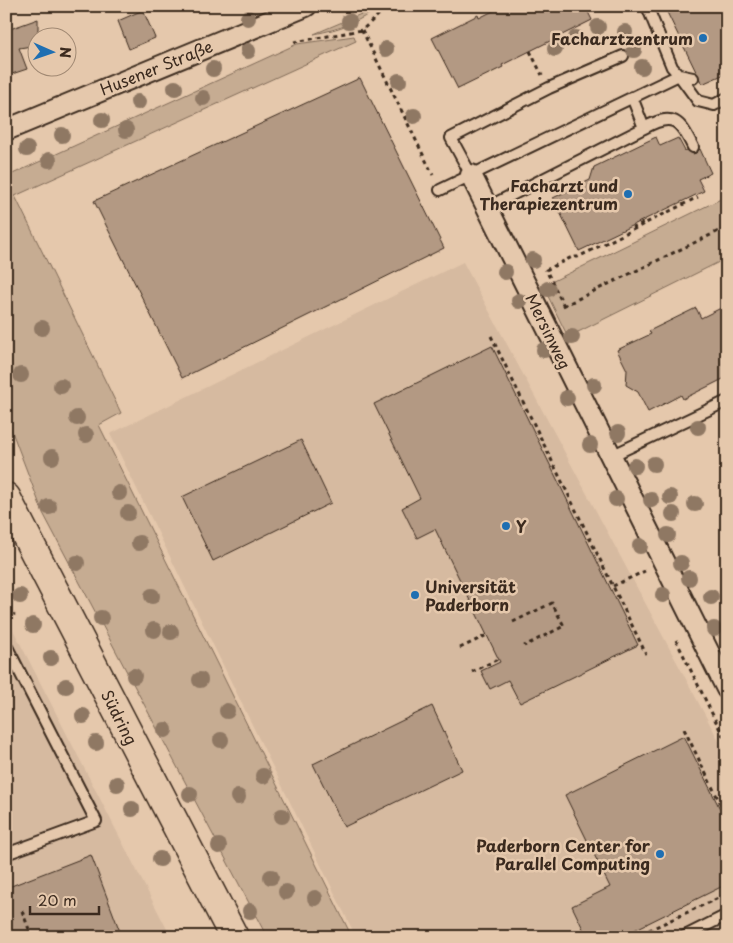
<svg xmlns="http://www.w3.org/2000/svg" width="733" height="943" font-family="'Playpen Sans',sans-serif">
<rect width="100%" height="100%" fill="#e5c8ac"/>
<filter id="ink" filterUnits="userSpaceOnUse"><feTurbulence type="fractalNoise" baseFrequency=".02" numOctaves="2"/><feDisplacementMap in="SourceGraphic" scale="10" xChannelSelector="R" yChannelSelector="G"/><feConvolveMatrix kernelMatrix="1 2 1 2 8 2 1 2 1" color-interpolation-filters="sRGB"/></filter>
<g filter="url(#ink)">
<path fill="#d6baa0" d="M463 262 727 756V937H356L110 434Z
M6 616 171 937H6Z"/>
<path fill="#c6ac92" stroke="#806b58" d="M380 6C358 23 340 29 314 34Z
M354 36 356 41 15 196 121 413 99 425 352 937H267L43 513 6 416V177L297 44Z
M727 196V258L568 337 543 286Z"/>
<path fill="#b39983" stroke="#3b2a1e" d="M503 6H585L592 20 502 65 503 67 458 89 432 38 478 15 479 18Z
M664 6H727V73L702 84Z
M143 10 155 38 129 49 118 21Z
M6 19 10 29 38 19V45L19 48 27 69 6 76Z
M360 78 444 248 182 378 94 201Z
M656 137 660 146 678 138 685 151 687 150 693 154 696 153 700 149 711 173 698 179 704 191 579 251 553 198 590 180 594 167Z
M727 305V377L683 399 681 395 648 412 638 392 626 385 627 370 617 350 651 334 649 331 696 308 701 318Z
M492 346 638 645 520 703 508 680 490 689 481 671 500 662 435 529 417 538 402 508 420 498 374 404Z
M301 440 331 503 213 561 182 497Z
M432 706 462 770 344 827 313 764Z
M684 736 727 823V884L620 937H587L572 906 610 887 565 795Z
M91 855 122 937H6V888Z"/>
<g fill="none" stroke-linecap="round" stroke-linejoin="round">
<g stroke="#3b2a1e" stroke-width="14">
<path id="service" d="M647 6 672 67 679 75 693 78
M644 128C673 112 680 120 693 147
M471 175 451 138 549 88 623 56
M440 190 679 75 698 101 714 105 727 98
M488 207 644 128 632 97
M611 456 727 401
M6 645 96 821 6 854
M683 937 727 915"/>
</g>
<g stroke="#3b2a1e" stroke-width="24">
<path id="minor" d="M6 130 306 6
M471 175 727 689"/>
</g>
<g stroke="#3b2a1e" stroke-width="31">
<path id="secondary" d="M6 497 234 937"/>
</g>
<path stroke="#3b2a1e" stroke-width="3" stroke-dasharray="4 4" stroke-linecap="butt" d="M362 30 433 175
M294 42 362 30 388 6
M530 51 542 75
M632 228 645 222 644 220
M563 306 727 227
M564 306 546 270 572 257H578L698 197
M491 336 646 654
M613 586 645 571
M6 618 15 614
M513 622 552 603 564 626 524 646
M676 640 727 744
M460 648 487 635
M472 672 498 659
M684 729 727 817
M22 911 32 937
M651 929 655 937
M634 937 727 894"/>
<use href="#service" stroke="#e5c8ac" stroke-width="10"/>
<use href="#minor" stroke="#e5c8ac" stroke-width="20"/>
<use href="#secondary" stroke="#e5c8ac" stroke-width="28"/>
</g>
<g fill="#8f7864">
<circle cx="248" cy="18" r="8"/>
<circle cx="349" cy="21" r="8"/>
<circle cx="598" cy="27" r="8"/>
<circle cx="625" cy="32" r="8"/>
<circle cx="576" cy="38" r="8"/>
<circle cx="386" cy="49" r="8"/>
<circle cx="555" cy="49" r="8"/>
<circle cx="634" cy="50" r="8"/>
<circle cx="248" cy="51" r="8"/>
<circle cx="642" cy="67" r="8"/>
<circle cx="213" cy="69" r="8"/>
<circle cx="399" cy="81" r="8"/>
<circle cx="175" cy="88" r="8"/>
<circle cx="203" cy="98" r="8"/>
<circle cx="138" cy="102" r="8"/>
<circle cx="414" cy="116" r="8"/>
<circle cx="102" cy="120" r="8"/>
<circle cx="126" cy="130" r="8"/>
<circle cx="62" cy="135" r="8"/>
<circle cx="27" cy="149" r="8"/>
<circle cx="49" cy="160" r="8"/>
<circle cx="533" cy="260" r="8"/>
<circle cx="505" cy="272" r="8"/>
<circle cx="548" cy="289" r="8"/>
<circle cx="519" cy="301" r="8"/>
<circle cx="42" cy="328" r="8"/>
<circle cx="572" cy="337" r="8"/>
<circle cx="544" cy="350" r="8"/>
<circle cx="21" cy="375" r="8"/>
<circle cx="594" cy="385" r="8"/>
<circle cx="61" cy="386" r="8"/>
<circle cx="567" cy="398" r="8"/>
<circle cx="77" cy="418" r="8"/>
<circle cx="698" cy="427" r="8"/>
<circle cx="618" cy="433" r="8"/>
<circle cx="86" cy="435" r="8"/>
<circle cx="590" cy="445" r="8"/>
<circle cx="52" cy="457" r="8"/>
<circle cx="654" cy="464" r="8"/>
<circle cx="635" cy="466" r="8"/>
<circle cx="119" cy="493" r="8"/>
<circle cx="670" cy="497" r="8"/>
<circle cx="616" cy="499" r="8"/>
<circle cx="651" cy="500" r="8"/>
<circle cx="695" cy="504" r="8"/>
<circle cx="49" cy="507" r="8"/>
<circle cx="128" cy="513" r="8"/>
<circle cx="673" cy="514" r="8"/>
<circle cx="668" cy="535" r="8"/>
<circle cx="139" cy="543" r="8"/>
<circle cx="640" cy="546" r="8"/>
<circle cx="77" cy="563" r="8"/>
<circle cx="681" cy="563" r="8"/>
<circle cx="689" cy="578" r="8"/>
<circle cx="663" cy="595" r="8"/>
<circle cx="20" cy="596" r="8"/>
<circle cx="152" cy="596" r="8"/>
<circle cx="711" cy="597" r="8"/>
<circle cx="101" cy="618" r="8"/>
<circle cx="33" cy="625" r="8"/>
<circle cx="714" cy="629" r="8"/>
<circle cx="154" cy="630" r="8"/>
<circle cx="171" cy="632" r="8"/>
<circle cx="51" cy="658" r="8"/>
<circle cx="134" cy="676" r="8"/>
<circle cx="200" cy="680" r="8"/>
<circle cx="66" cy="686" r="8"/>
<circle cx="227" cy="711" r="8"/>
<circle cx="83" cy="716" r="8"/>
<circle cx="165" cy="730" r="8"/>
<circle cx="221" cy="740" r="8"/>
<circle cx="96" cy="743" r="8"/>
<circle cx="263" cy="776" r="8"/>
<circle cx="117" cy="784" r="8"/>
<circle cx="190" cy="794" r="8"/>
<circle cx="238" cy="797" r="8"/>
<circle cx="132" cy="809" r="8"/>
<circle cx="282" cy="816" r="8"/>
<circle cx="219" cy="846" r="8"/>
<circle cx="160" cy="859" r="8"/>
<circle cx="271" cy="877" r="8"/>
<circle cx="286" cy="892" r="8"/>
<circle cx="315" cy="898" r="8"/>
<circle cx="250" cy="911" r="8"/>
</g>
</g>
<g fill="#1f6fb2" stroke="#e5c8ac" stroke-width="2">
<circle cx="703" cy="38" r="5"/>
<circle cx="628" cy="194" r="5"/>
<circle cx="506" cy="526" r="5"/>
<circle cx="415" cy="595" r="5"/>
<circle cx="660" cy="854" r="5"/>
</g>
<g text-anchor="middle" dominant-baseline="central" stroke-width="5" stroke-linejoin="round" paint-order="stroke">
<g font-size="16" font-weight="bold" fill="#3b2a1e" stroke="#e5c8ac" text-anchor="end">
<text x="693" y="38">Facharztzentrum</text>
<text x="618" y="185">Facharzt und<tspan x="618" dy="18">Therapiezentrum</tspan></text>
<text x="516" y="526" text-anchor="start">Y</text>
<text x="425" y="586" text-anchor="start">Universität<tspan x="425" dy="18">Paderborn</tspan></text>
<text x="650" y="845">Paderborn Center for<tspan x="650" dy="18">Parallel Computing</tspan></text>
</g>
<g font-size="16" fill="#3b2a1e" stroke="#e5c8ac">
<text transform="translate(156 67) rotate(-22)">Husener Straße</text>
<text transform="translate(549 331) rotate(64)">Mersinweg</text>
<text transform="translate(120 717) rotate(63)">Südring</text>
</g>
</g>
<rect width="733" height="943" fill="none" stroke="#e5c8ac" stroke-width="25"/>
<rect x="12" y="12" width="708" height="918" fill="none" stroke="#3b2a1e" stroke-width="2" filter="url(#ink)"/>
<g transform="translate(52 52) rotate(92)"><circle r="24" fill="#e5c8ac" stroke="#a18973"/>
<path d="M0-4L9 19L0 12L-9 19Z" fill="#1f6fb2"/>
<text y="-8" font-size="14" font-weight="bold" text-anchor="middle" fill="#3b2a1e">N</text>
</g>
<path d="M30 906v8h69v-8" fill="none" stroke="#3b2a1e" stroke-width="2.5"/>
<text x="38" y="906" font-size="15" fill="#3b2a1e" stroke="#e5c8ac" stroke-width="4" paint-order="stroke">20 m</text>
</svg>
